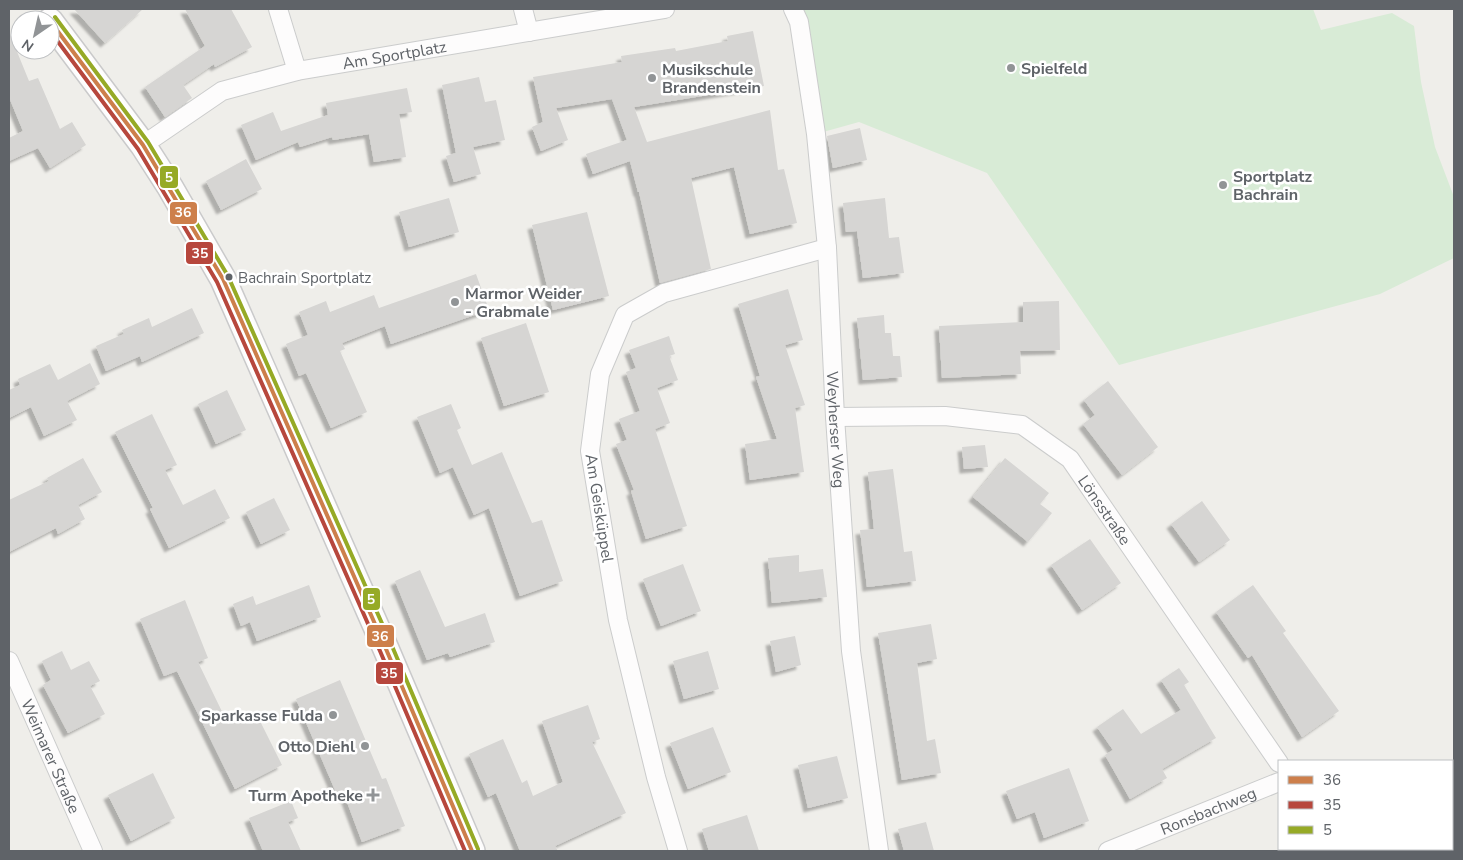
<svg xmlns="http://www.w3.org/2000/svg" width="1463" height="860" viewBox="0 0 1463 860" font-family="'Nunito Sans',sans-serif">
  <defs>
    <filter id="shadow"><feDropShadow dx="-4.5" dy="4.5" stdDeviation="1" flood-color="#0004"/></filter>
  </defs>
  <rect width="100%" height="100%" fill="#efeeea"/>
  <path fill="#d8ebd6" d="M793 9H1313L1321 30 1392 13 1414 26 1421 82 1435 147 1454 197V258L1380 294 1119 365 987 173 859 122 816 134Z"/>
  <path fill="#d6d5d3" filter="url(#shadow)" d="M74 9H143L105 43Z
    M185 9H231L252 47 215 67 214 64 183 85 192 98 165 117 145 87 205 46Z
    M753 31 764 86 634 107 647 142 770 110 778 170 784 169 797 223 750 234 734 167 691 178 711 269 660 283 639 192H638L630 161 593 174 586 154 627 140 612 99 556 108 568 140 541 151 532 127 543 122 533 77 622 62 621 56 675 48 676 51 728 41 727 36Z
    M9 32 29 81 38 78 60 129 72 122 86 145 50 168 38 148 9 161V138L23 131 9 97Z
    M479 77 485 102 496 100 505 140 473 147 481 174 454 182 446 156 456 153 442 85Z
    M407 88 412 112 399 114 406 157 374 162 369 134 333 140 332 137 300 147 298 142 256 160 241 125 273 112 281 131 328 115 326 103Z
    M860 128 867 160 833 168 827 136Z
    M246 159 262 189 221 210 206 181Z
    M449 198 459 232 409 247 399 212Z
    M885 198 889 238 899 237 904 273 863 278 857 231 846 232 843 203Z
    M587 212 609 296 553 310 532 225Z
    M476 274 489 310 391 344 385 326 342 343 345 349 340 351 367 412 331 428 306 373 299 376 286 344 308 335 299 312 326 301 330 312 374 295 379 308Z
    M788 289 803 340 785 345 805 405 795 408 804 472 750 480 745 444 777 439 756 377 760 376 738 304Z
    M1059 301 1060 350 1020 351 1021 374 942 378 939 326 1023 322V302Z
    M192 308 204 333 142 362 140 356 106 371 96 346 124 334 122 330 149 318 152 327Z
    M884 315 885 333H891L893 356H900L902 377 863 380 857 318Z
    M526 323 549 392 504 406 481 338Z
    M669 336 675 354 669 356 678 380 657 388 670 423 655 429 687 526 646 539 631 491 634 490 616 444 627 440 619 419 640 411 626 372 636 368 629 350Z
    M90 363 100 384 67 401 77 420 44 436 31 407 9 418V390L20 385 18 379 50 364 58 380Z
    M1108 381 1158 447 1122 475 1083 424 1095 415 1084 400Z
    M227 390 246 430 216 444 198 404Z
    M451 404 461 428 457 430 472 465 502 452 532 523 542 520 563 581 520 596 489 508 474 515 453 467 440 473 417 417Z
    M152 414 177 465 165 470 183 505 215 489 230 518 169 548 150 509 153 508 115 432Z
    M985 445 988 467 964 469 962 447Z
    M83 458 102 492 78 505 85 519 58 534 56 528 9 552V500L49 481 47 478Z
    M1005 458 1049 493 1040 504 1052 513 1028 542 973 497Z
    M893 469 904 552 912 551 916 581 867 587 860 530 874 529 868 472Z
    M274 498 290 530 261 544 246 512Z
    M1202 501 1230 540 1199 562 1171 524Z
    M1090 539 1121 583 1082 610 1051 565Z
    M799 555V572L823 569 827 597 772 603 768 558Z
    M683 564 701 611 661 626 643 579Z
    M420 570 445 627 485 613 495 642 450 657 448 653 427 660 395 581Z
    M309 585 321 617 257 641 250 622 241 626 233 604 253 596 256 605Z
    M1253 585 1286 631 1283 633 1339 711 1302 737 1252 655 1248 658 1216 612Z
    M185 600 208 658 198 662 228 724 255 711 282 765 235 789 177 671 164 676 140 619Z
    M931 624 937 659 917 663 927 741 935 739 941 773 902 780 878 633Z
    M795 636 801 665 776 672 770 641Z
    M62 651 71 670 89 661 100 681 90 686 105 714 68 733 43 685 51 680 42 661Z
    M708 651 719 689 684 699 673 661Z
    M1179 668 1189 682 1184 685 1216 738 1162 769 1167 778 1130 799 1105 755 1113 750 1097 727 1123 709 1141 734 1181 710 1161 680Z
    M340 680 382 779 386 778 405 826 362 842 344 794 338 797 296 699Z
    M588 705 600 739 592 742 626 813 555 846 558 851H520L496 793 488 797 469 754 503 739 522 783 527 780 533 796 563 782 542 721Z
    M713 727 731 772 688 789 670 743Z
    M837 756 848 798 808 808 798 765Z
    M1069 768 1089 821 1044 838 1035 812 1017 819 1006 791Z
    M153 773 175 818 131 841 108 795Z
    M291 801 298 818 288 822 301 851H263L249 818Z
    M747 815 759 851H709L702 829Z
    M926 822 934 851H904L898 829Z"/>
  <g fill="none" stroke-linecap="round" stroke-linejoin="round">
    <defs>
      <g id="minor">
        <path d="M278 9 297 71"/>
        <path d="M523 9 529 32"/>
        <path id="s1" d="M793 9 799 22 816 134 827 248 835 417 851 651 879 851"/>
        <path id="s2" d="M143 145 222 91 297 71 665 9"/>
        <path id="s3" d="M835 417 945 416 1022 425 1070 459 1279 763"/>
        <path id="s4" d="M9 661 93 851"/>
        <path d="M1338 849 1340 851"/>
        <path d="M678 851 656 777 618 620 590 451 600 374 625 315 664 293 827 248"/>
        <path id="s5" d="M1108 851 1279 782"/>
      </g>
      <path id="secondary" d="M50 21 143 145 170 187 223 279 386 649 472 851"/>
    </defs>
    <use href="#minor" stroke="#cbcccc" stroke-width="20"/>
    <use href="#secondary" stroke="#cacacb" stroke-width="28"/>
    <use href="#minor" stroke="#fdfcfc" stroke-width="18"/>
    <use href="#secondary" stroke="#fdfcfc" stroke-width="25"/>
    <defs>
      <path id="bus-1" d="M50 21 143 145 223 279 386 649 472 851"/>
      <path id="bus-2" d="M50 31 138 149 217 282 380 651 465 851"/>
      <path id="bus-3" d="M55 17 148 142 228 276 392 646 478 849"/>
    </defs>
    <use href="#bus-1" stroke="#fff" stroke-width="8"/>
    <use href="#bus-2" stroke="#fff" stroke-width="8"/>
    <use href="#bus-3" stroke="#fff" stroke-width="8"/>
    <use href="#bus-1" stroke="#cd7f4b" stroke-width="4"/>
    <use href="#bus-2" stroke="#b7473d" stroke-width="4"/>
    <use href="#bus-3" stroke="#96aa26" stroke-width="4"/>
  </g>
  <g fill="#919496" stroke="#fff" stroke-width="2">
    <circle cx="1011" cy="68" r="5"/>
    <circle cx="652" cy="78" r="5"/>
    <circle cx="1223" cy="185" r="5"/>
    <circle cx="455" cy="302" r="5"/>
    <circle cx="333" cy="715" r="5"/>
    <circle cx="365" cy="746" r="5"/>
    <path d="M370.5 787.5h5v5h5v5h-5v5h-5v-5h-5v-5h5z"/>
  </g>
  <circle fill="#5f6368" stroke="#fff" stroke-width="2" cx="229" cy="277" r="4.5"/>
  <g text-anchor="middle" stroke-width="5" stroke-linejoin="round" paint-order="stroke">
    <g font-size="15" fill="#5f6368" stroke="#fff" text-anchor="start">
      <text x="238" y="283">Bachrain Sportplatz</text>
    </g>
    <g font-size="16" fill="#5f6368" stroke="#fff">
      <text dy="6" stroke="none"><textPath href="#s2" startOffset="272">Am Sportplatz</textPath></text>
      <text dy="6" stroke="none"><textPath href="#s1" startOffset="424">Weyherser Weg</textPath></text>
      <text transform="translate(600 508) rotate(81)" y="6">Am Geisküppel</text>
      <text dy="6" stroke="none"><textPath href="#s3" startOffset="308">Lönsstraße</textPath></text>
      <text dy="6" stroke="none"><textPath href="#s4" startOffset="104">Weimarer Straße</textPath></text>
      <text dy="6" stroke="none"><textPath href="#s5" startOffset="108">Ronsbachweg</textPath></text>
    </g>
    <g font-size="16" font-weight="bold" fill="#5f6368" stroke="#fff" text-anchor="start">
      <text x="1021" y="74">Spielfeld</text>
      <text x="662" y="75">Musikschule<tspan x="662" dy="18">Brandenstein</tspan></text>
      <text x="1233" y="182">Sportplatz<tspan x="1233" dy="18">Bachrain</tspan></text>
      <text x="465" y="299">Marmor Weider<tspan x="465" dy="18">- Grabmale</tspan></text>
      <text x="323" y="721" text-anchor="end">Sparkasse Fulda</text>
      <text x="355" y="752" text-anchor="end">Otto Diehl</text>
      <text x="363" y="801" text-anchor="end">Turm Apotheke</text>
    </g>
  </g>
  <g stroke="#fff" stroke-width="2">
    <rect x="159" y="165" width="20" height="24" rx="5" fill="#96aa26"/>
    <rect x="169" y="201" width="29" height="24" rx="5" fill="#cd7f4b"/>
    <rect x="185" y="241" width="29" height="24" rx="5" fill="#b7473d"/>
    <rect x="362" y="587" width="19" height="24" rx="5" fill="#96aa26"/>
    <rect x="366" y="624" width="29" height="24" rx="5" fill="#cd7f4b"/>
    <rect x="375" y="661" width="29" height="24" rx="5" fill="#b7473d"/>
  </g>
  <g font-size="14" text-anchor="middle" font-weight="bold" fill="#fff">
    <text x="169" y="182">5</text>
    <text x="183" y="217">36</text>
    <text x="200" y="258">35</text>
    <text x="371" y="604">5</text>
    <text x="380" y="641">36</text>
    <text x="389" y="678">35</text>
  </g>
  <rect width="1463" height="860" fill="none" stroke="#5f6368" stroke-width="20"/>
  <rect x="1278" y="760" width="175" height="90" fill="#ffffff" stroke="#bfc1c3"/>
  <rect x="1288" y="776" width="25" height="8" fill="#cd7f4b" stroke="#bfc1c3"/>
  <text x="1323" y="785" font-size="15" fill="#5f6368">36</text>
  <rect x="1288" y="801" width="25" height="8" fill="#b7473d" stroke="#bfc1c3"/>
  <text x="1323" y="810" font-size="15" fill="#5f6368">35</text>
  <rect x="1288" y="826" width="25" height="8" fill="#96aa26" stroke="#bfc1c3"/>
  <text x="1323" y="835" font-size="15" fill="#5f6368">5</text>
  <g transform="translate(35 35) rotate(214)"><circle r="24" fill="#ffffff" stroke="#bfc1c3"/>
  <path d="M0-4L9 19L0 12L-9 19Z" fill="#919496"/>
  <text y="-8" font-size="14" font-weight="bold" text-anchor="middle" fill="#5f6368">N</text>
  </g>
</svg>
